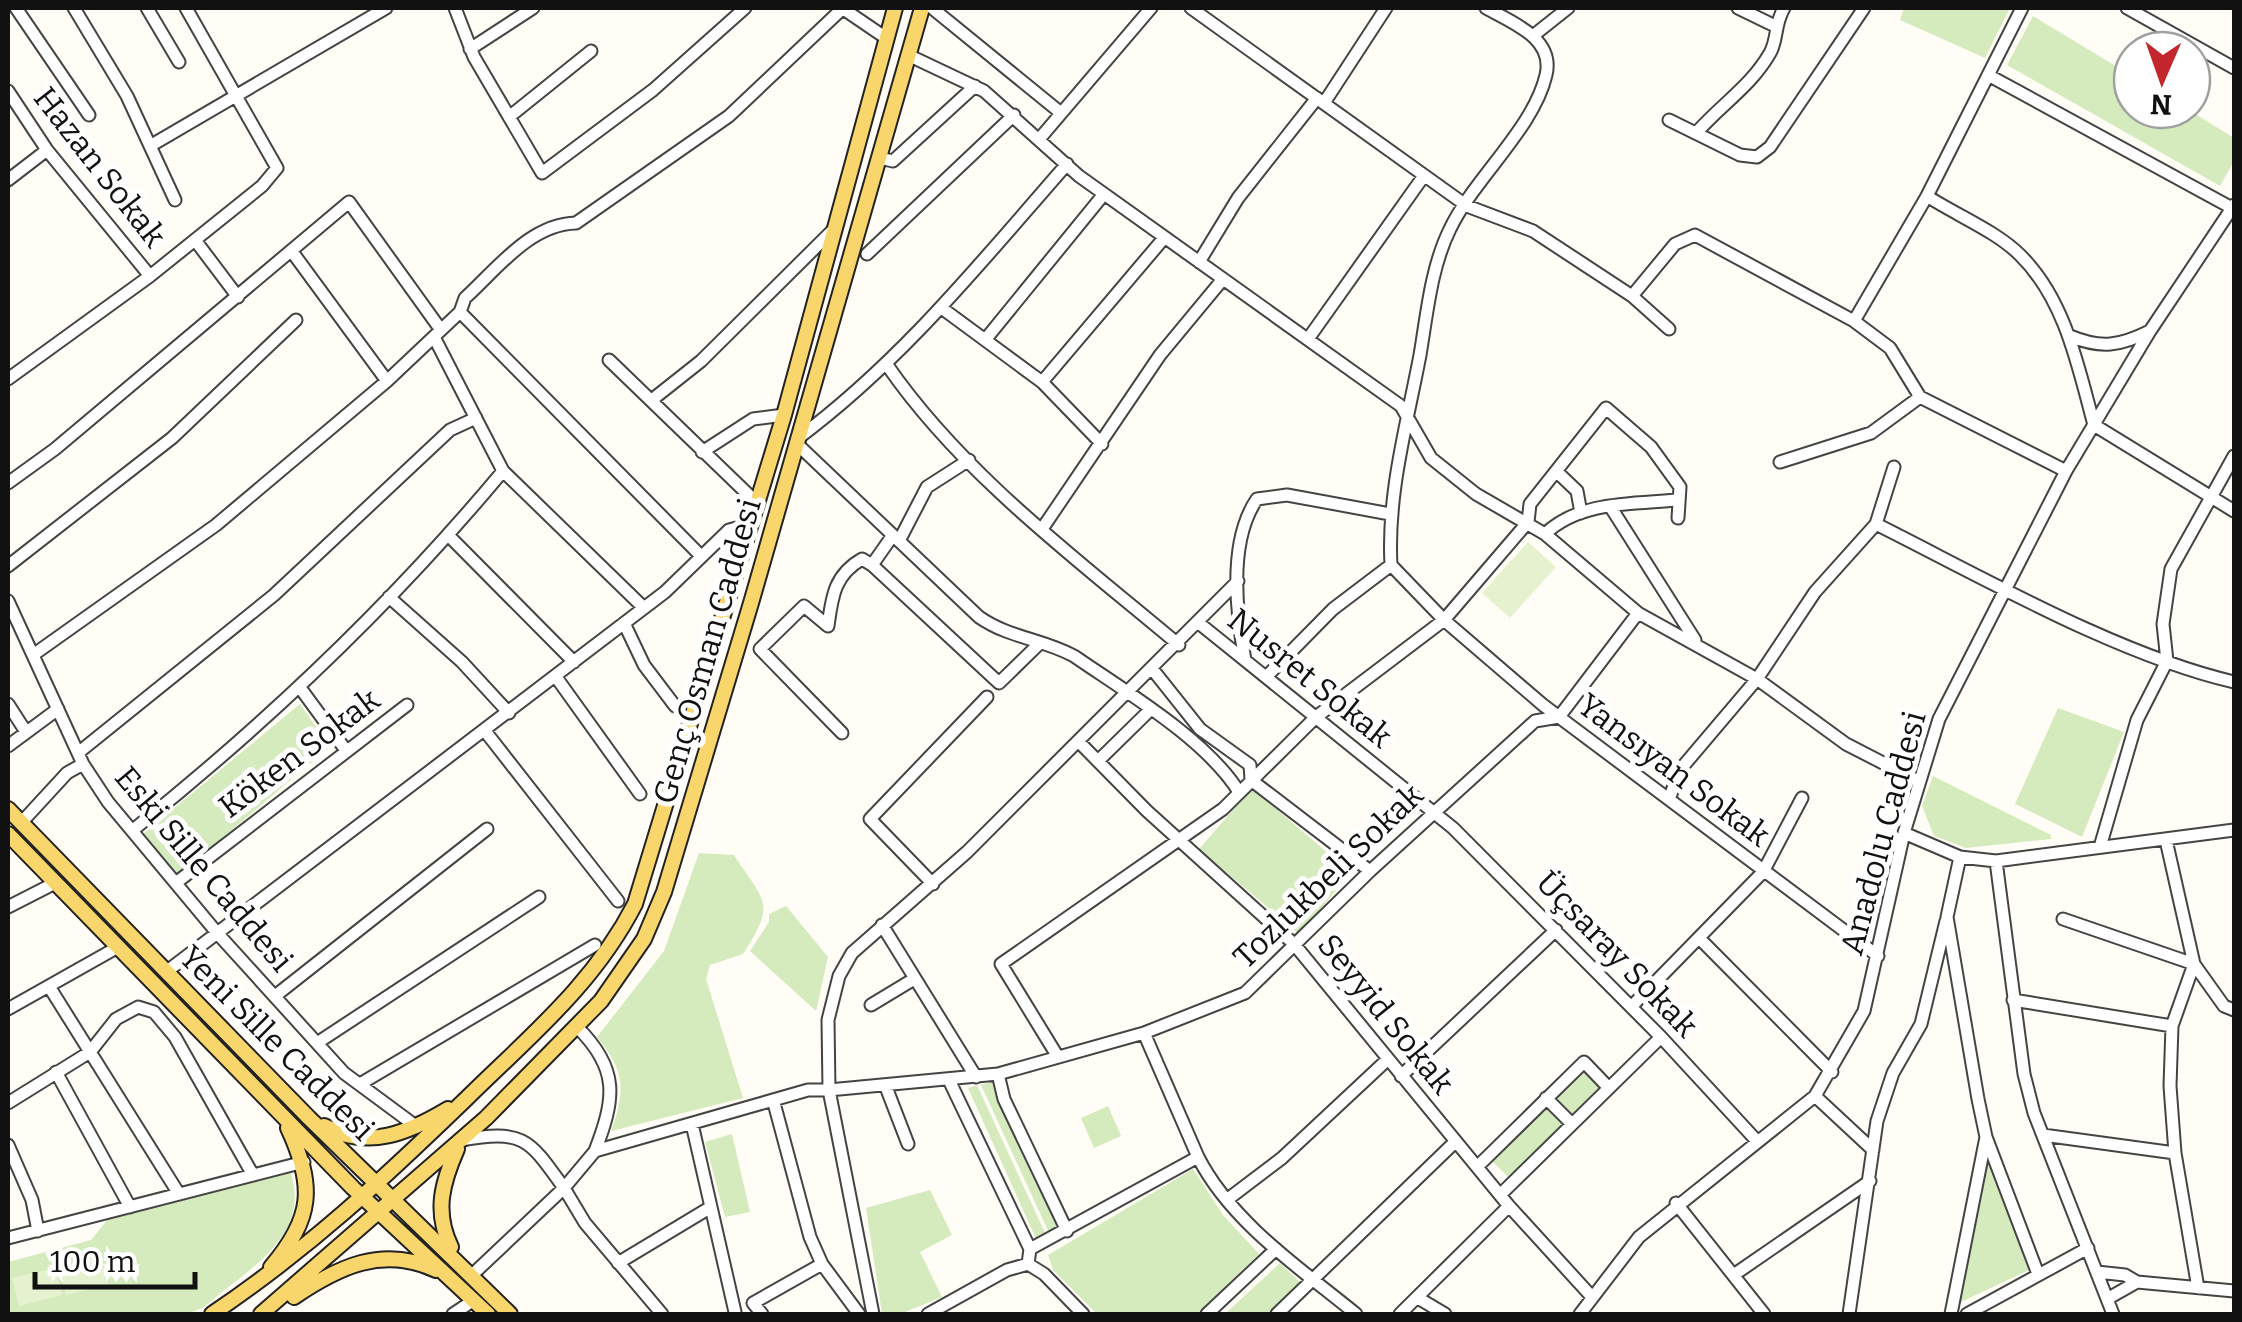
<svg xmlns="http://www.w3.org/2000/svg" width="2242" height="1322" viewBox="0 0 2242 1322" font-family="Bitter,serif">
  <rect width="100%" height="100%" fill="#fffdf5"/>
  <path fill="#d5ebbd" d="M1904 8H2010L1985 58 1900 20Z
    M2033 16 2132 76V110H2189L2234 138V161L2220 186 2007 65Z
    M300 704 330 747 177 876 143 834Z
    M2058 708 2124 732 2082 837 2015 804Z
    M1933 776 2051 835V839L1966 848 1934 836 1922 806Z
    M1252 788 1351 873 1299 934 1199 849Z
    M699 853 734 855C766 904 776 902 743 954L710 965 706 979 743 1098 611 1131C626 1090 625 1071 597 1037L664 951Z
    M786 906 828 957 816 1011 750 951 769 922V914Z
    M1583 1068 1602 1088 1509 1178 1491 1160Z
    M993 1081 1061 1229 1050 1235 981 1085Z
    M977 1085 1046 1235 1037 1241 968 1088Z
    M1108 1106 1121 1136 1094 1148 1081 1118Z
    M732 1134 750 1212 725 1217 705 1142Z
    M1988 1159 2029 1270 1959 1303Z
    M1193 1169 1223 1215 1259 1254 1197 1314H1097L1053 1270 1048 1255Z
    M291 1173C311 1238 246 1270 204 1307L188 1314H8V1262L91 1240 108 1219Z
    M930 1190 952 1235 920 1252 942 1297 900 1314H882L866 1208Z
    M1280 1263 1300 1282 1269 1314H1225Z"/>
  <path fill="#e6f2cf" d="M1528 542 1556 567 1510 618 1482 593Z
    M100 1256 108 1285 66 1295 58 1267Z
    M55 1268 62 1295 19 1306 12 1278Z"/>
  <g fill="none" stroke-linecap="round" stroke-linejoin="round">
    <defs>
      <path id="minor" d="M16 8 89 115
        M74 8 127 96 175 200
        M147 8 179 62
        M455 8 474 57 542 173 653 90 745 8
        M842 8 886 38
        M932 8 1061 113
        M1191 8 1467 206 1533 231 1632 296
        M1486 8C1511 22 1555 38 1546 75 1534 128 1473 180 1450 229 1431 267 1427 314 1420 355 1407 424 1387 494 1391 565L1444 620 1543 705 1878 956
        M1738 8 1773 25
        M2022 8 1927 196C1956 215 1996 231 2020 255 2065 299 2078 366 2094 425L2234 511
        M2127 8 2234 68
        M1534 35 1568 8
        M470 49 533 8
        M908 55 984 91 1079 176 1401 406 1431 458 1476 494 1545 534 1638 613 1757 679 1846 744 1918 781
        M1988 75 2232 208
        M8 91 47 150 150 276
        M1324 103 1386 8
        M509 117 591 51
        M1669 120 1740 155 1757 157 1770 147 1864 8
        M1698 131C1723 103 1751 86 1770 53 1778 39 1774 25 1784 8
        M1041 137 1151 8
        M150 146 386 8
        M879 158 893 161 975 86
        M8 180 47 150
        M195 240 238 297
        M293 253 387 381
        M867 254 1014 115
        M1199 262 1238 198 1317 98
        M943 309 1042 382 1102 444
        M460 312 465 298C497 269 530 224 576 223L729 116 843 8
        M1854 321 1927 196
        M1669 329 1632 296 1675 244 1695 235 1854 321 1890 348 1920 397 2066 471
        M2070 336C2101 349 2120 346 2150 331
        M434 337 503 471
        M1308 339 1423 177
        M985 340 1104 194
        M609 360 757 503
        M887 365C963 475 1078 560 1179 645
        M8 379 150 276 262 186 277 168 186 8
        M1042 382 1164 238
        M653 399 701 361 832 231
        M797 439C902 361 981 262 1067 164
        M796 443 979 617C1009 638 1043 639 1074 656 1126 692 1206 739 1239 792
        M702 452 753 419 784 415
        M1780 462 1871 433 1920 397
        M1556 471 1577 491 1581 513
        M8 483 55 449 349 202 441 330
        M1610 506 1695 640
        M1876 524C1984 578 2118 655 2234 682
        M1042 529 1160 355 1223 279
        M1545 534C1579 501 1633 504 1677 500
        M893 535 872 565 999 683 1040 643
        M449 536 574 662
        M899 541 927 487 969 460
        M8 566 172 438 296 320
        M1238 581 967 852 852 953 839 976 828 1020 829 1090 998 1074 1144 1033 1245 993 1370 871 1535 721 1559 717 1638 613
        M389 597 462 662 509 713
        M8 601 83 764 108 802 218 934 344 1073 417 1127
        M624 623 644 665 675 706
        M1200 624 1453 828 1661 1037 1756 1140
        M828 626 804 606 760 649 842 733
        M828 626C832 597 834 575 862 559L872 565
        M33 655 216 525 387 381 460 312 701 556
        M1245 660C1236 612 1228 541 1257 499L1287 495 1390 514
        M1153 670 1200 729 1250 765 1251 780 1370 871
        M556 677 640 794
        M1266 677 1333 609 1391 565
        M301 689 345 749
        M8 704 26 732
        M485 731 618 901
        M1078 741 1147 811 1294 944 1509 1206 1592 1297
        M8 746 58 709
        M78 753 274 595 450 430 476 418
        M1098 761 1150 710
        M1670 797 1679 771 1757 679 1815 592 1876 524 1894 467
        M21 823 67 773 83 764
        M133 830C268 722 392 604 503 471L644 608
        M1904 833 1960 857 1996 861 2024 1074 2034 1113 2113 1314
        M2166 840 2194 964 2172 1026 2170 1086 2175 1153 2198 1288
        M2100 847 2137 720 2167 661 2163 624 2171 569 2234 456
        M1960 857 1947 917 1978 1099 1986 1137 2038 1274
        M1996 861 2234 830
        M177 882 407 705
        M933 884 870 819 987 697
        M8 907 55 883
        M2063 919 2194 964 2224 1006 2234 1010
        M882 925 976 1077
        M1700 939 1832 1072
        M166 972 665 592 729 530 751 524
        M50 988 179 1194
        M275 996 487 829
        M2013 1000 2172 1026
        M871 1005 914 979
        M1631 1007 1763 872 1802 798
        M8 1009 118 947
        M577 1027C620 1069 615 1099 595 1151
        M317 1043 539 897
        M1058 1057 1001 964 1223 809 1316 717 1444 620 1528 522 1530 504 1606 408 1651 447 1680 487 1678 518
        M56 1072 130 1207
        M998 1074 1004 1099 1067 1231
        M1401 1076 1556 930
        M949 1080 1030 1249
        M360 1084 595 945
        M886 1087 908 1144
        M1815 1096 1873 1150
        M1546 1098 1572 1124
        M8 1103 90 1052 116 1019 138 1007 154 1012 175 1037 253 1175
        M774 1103 810 1237 822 1264
        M692 1124 735 1312
        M2043 1135 2175 1153
        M461 1140C524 1129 529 1139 564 1188L472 1275
        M8 1145 32 1200 38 1231
        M1198 1157C1231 1222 1301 1269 1356 1314
        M1477 1167 1584 1062 1609 1088
        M1501 1194 1661 1037
        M1228 1199 1282 1158 1387 1060
        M1676 1203 1764 1314
        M8 1238 304 1162
        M618 1263 711 1207
        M1028 1264 1030 1249 1198 1157 1144 1033
        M2097 1272 2125 1275 2137 1282
        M1735 1274 1870 1181
        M1418 1298 1445 1314
        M2107 1299 2137 1282 2234 1291
        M453 1314 474 1300
        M662 1314 585 1223 564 1188 595 1151 808 1090H829L873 1314
        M762 1314 753 1303 822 1264 859 1314
        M928 1314 1007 1270 1028 1264 1044 1274 1083 1314
        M1207 1314 1276 1249
        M1277 1314 1455 1142
        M1400 1314 1509 1206
        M1580 1314 1639 1237 1815 1096 1864 1011 1904 833 1939 719 2066 471 2150 331 2234 205
        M1849 1314 1877 1121 1893 1073 1921 1024 1946 921
        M1951 1314 1986 1137
        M1967 1314 2088 1248"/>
      <path id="major" d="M8 809 309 1118 510 1314
        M8 834 353 1188 488 1314
        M324 1126C369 1150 408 1133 448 1109
        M451 1247C434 1212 442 1183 457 1149
        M271 1267C313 1218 315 1186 288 1128
        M294 1297C338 1267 383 1245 436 1270
        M212 1314C311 1247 381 1181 467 1098 530 1036 594 984 635 904L784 415 895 8
        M261 1314 486 1118 601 1001 644 939 664 892 751 603 922 8"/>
    </defs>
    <use href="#minor" stroke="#444" stroke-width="15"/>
    <use href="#major" stroke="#222" stroke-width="18"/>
    <use href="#minor" stroke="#fff" stroke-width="11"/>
    <use href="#major" stroke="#f9d66b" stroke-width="14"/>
  </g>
  <g text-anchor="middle" stroke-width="10" stroke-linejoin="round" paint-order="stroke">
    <g font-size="32" fill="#111" stroke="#fff">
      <text transform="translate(100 167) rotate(52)" y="11">Hazan Sokak</text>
      <text transform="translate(707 651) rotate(-74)" y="11">Genç Osman Caddesi</text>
      <text transform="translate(1310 678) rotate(39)" y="11">Nusret Sokak</text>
      <text transform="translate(299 753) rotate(-37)" y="11">Köken Sokak</text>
      <text transform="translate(1674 770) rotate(37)" y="11">Yansıyan Sokak</text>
      <text transform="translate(1883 833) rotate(-75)" y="11">Anadolu Caddesi</text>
      <text transform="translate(204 869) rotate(50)" y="11">Eski Sille Caddesi</text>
      <text transform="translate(1328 876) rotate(-44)" y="11">Tozlukbeli Sokak</text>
      <text transform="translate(1617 954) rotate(46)" y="11">Üçsaray Sokak</text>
      <text transform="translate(1386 1014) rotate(51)" y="11">Seyyid Sokak</text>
      <text transform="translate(277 1043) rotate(45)" y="11">Yeni Sille Caddesi</text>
    </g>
  </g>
  <rect width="2242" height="1322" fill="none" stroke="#111111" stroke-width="20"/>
  <g transform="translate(2162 80) rotate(182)"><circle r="48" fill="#ffffff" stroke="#a0a0a0" stroke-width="2.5"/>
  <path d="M0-8L18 38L0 25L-18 38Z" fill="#c4262e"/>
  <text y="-15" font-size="28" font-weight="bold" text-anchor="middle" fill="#111111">N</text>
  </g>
  <path d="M35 1272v15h160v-15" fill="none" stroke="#111111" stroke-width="5"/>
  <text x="50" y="1272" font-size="30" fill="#111111" stroke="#ffffff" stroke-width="8" paint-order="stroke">100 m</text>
</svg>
